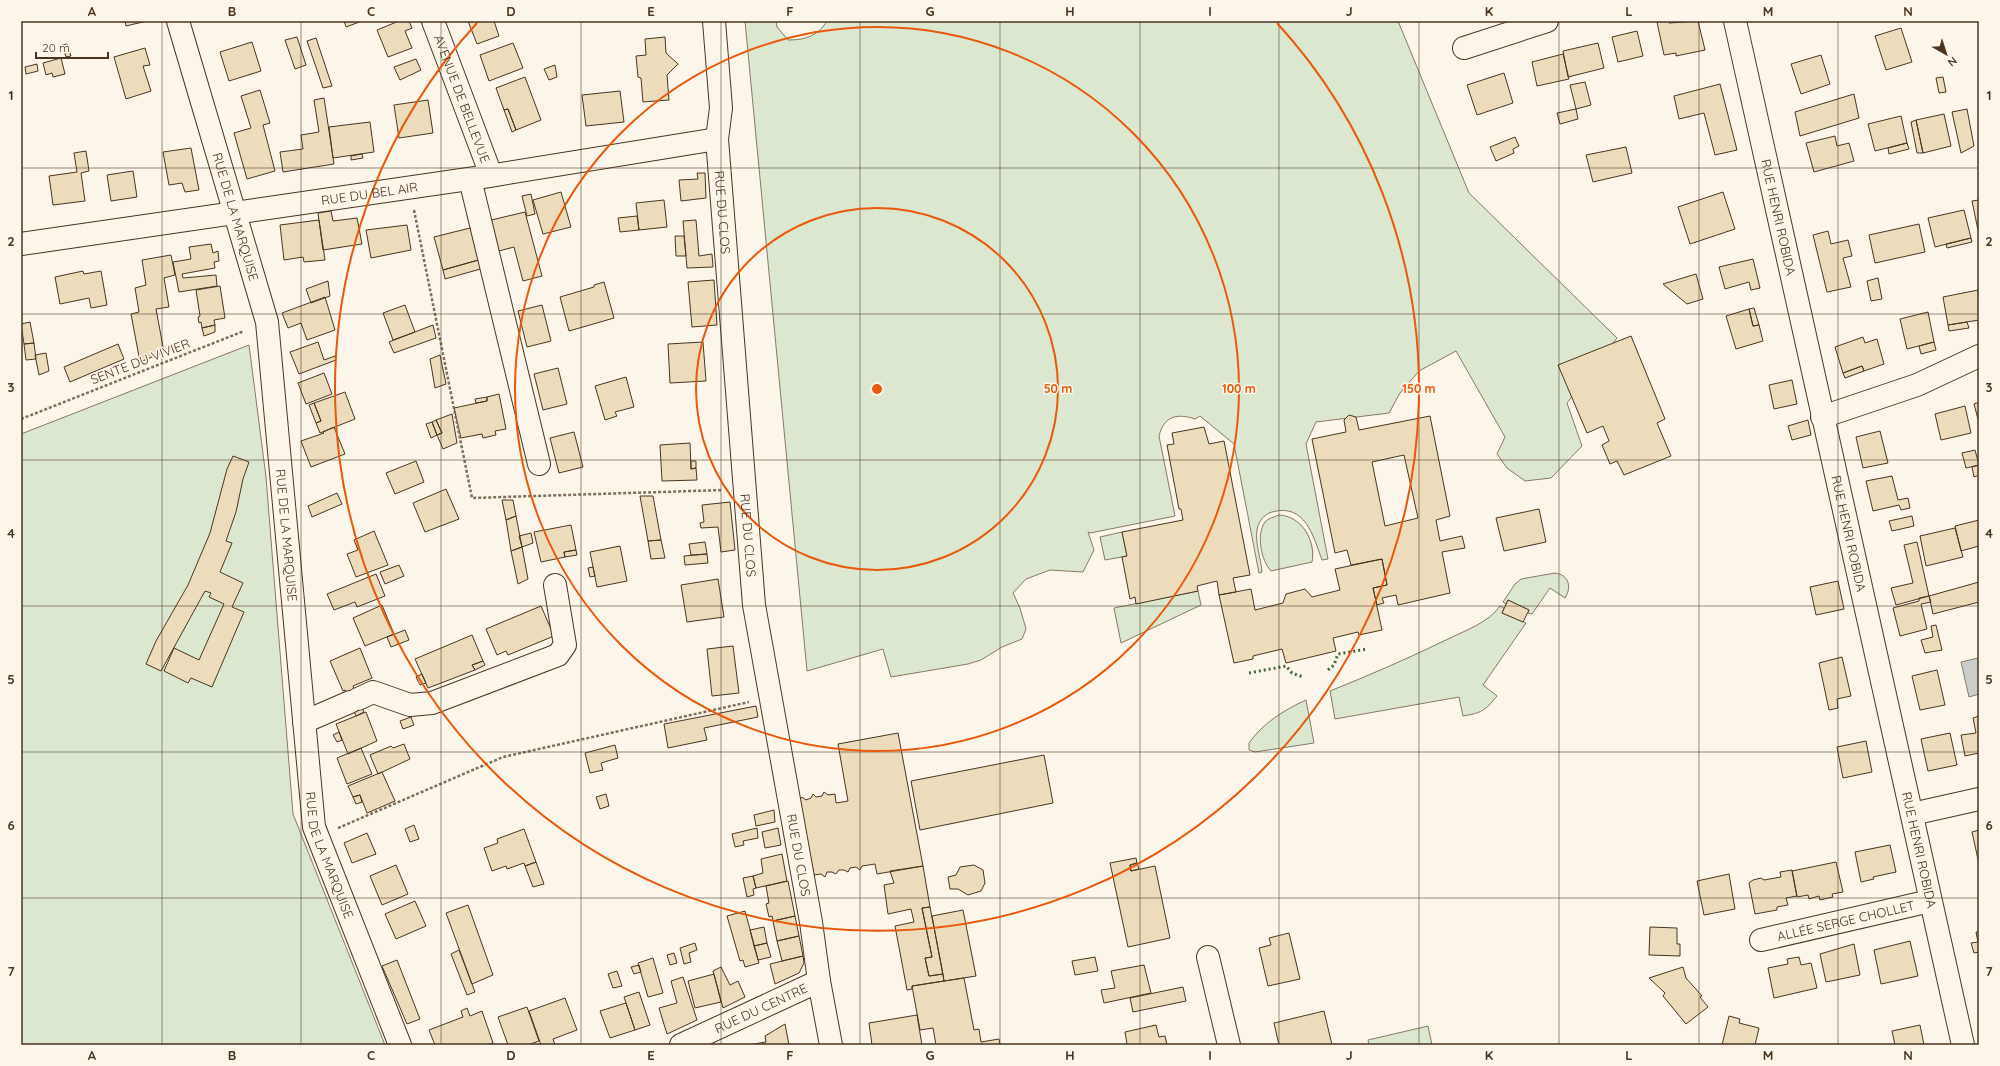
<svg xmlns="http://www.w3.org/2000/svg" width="2000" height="1066" viewBox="0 0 2000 1066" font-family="Quicksand,sans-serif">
  <rect width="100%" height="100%" fill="#fbf6e9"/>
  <path fill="#dce7d0" stroke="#887966" d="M745 21H776L777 27 788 40C805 40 818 36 827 21H1398L1469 193 1617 338 1567 403 1582 446 1551 478 1525 481 1507 468 1497 454 1505 437 1456 351 1419 371 1400 393 1389 413 1316 422 1306 444 1328 559 1322 560C1313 535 1305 503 1272 512 1264 514 1258 522 1257 530 1255 544 1261 558 1262 572L1259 573 1234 444 1200 416 1195 419C1177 413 1164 416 1159 436L1175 516 1090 533 1088 532 1094 550 1083 572 1050 570 1026 579 1013 593 1020 608 1026 629 1022 639 1002 647 981 660 968 664 891 677 883 649 807 671Z
    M249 345 266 477 293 814 385 1045H21V434Z
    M1279 515C1302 516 1316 541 1312 562L1271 571C1261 560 1256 535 1265 522 1268 518 1275 517 1279 515Z
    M1122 532 1127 556 1105 560 1100 537Z
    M1555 573C1569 575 1572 587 1565 598L1550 588 1532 614 1528 613 1529 610 1508 600 1506 604 1503 602 1515 584 1521 579Z
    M1198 591 1201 605 1121 643 1114 608Z
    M1500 606 1504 608 1502 613 1526 623 1483 685 1497 696C1485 711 1481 713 1463 716L1459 697 1335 719 1330 691C1370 675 1409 658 1448 639 1466 630 1488 623 1500 606Z
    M1306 700 1314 743 1255 752 1249 750V743C1263 723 1284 710 1306 700Z
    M1428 1026 1432 1045H1369L1368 1040Z"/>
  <path fill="#c9cecd" stroke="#887966" d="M1978 658 1979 694 1969 697 1961 662Z"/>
  <path fill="#ecdcbc" stroke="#4a3520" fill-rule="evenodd" d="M125 21H147L126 26Z
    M344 21H362L346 27Z
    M399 21H409L412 28 405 31 412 48 388 57 377 30Z
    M468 21H494L499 36 477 44Z
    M1669 21V23L1698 21 1705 50 1676 56V53L1664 55 1657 22Z
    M1901 28 1912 62 1886 70 1875 36Z
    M1637 31 1643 56 1618 62 1612 37Z
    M297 37 306 65 295 69 285 40Z
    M665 37 666 53 678 64 667 75 669 100 643 102 641 78 638 77 636 56 646 55 645 39Z
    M316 38 332 86 323 88 318 73 307 41Z
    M252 42 261 71 229 81 220 52Z
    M513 43 523 68 489 81 480 55Z
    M1598 43 1604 68 1568 77 1563 51Z
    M67 44 71 56 66 57 62 45Z
    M145 48 150 65 143 66 151 91 126 99 114 57Z
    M1563 54 1569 79 1537 86 1532 62Z
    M1821 55 1830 84 1801 94 1791 64Z
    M61 58 65 74 53 77 52 73 46 75 43 63Z
    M416 59 421 70 400 80 394 67Z
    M37 64 38 71 26 74 25 67Z
    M555 65 557 77 549 80 544 69Z
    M1504 73 1513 103 1477 115 1467 85Z
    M525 77 541 120 516 130 508 109 504 110 496 88Z
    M1943 77 1946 92 1939 93 1936 78Z
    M1585 82 1591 105 1576 109 1570 85Z
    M1720 84 1737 150 1715 155 1704 113 1679 119 1674 96Z
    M260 90 270 123 263 125 275 171 247 179 234 133 251 128 241 96Z
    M620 91 624 122 586 126 582 95Z
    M1854 94 1859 118 1800 136 1795 112Z
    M324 98 334 164 283 172 280 152 303 149 301 135 319 132 314 100Z
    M428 100 433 133 399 138 394 105Z
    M508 109 516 130 512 132 504 110Z
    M1576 109 1578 119 1560 124 1557 113Z
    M1967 109 1974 146 1961 153 1952 112Z
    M1944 114 1951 146 1923 153 1916 120Z
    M1901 116 1907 143 1875 151 1868 124Z
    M1916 120 1923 153H1917L1911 122Z
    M370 122 374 152 333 158 329 127Z
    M1835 136 1837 146 1849 143 1854 161 1814 172 1806 143Z
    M1515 137 1519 146 1513 149 1514 153 1496 161 1490 147Z
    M1907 143 1909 149 1889 154 1888 148Z
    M1626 147 1632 173 1593 182 1586 155Z
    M191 148 199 190 185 192 182 183 169 185 163 152Z
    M86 151 89 171 81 173 85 201 53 205 49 176 77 172 74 153Z
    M362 154 363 158 351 160V156Z
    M133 171 137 197 111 201 107 175Z
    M697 173H705L706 198 681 201 679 180 698 179Z
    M561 192 571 227 543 234 533 200Z
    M1723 192 1735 229 1690 244 1678 207Z
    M531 194 535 214 527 216 522 196Z
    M664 200 667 227 639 230 636 203Z
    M1979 200V235L1972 201Z
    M1964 210 1971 238 1935 247 1928 218Z
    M331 211 333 221 357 218 362 244 323 250 318 213Z
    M525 212 542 276 523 281 514 247 495 252 487 221Z
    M637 216 639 230 620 232 618 218Z
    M319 220 325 260 304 262 303 257 284 260 280 225Z
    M696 220 699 256 712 254 713 267 687 268 683 221Z
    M1919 224 1925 252 1875 263 1869 235Z
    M407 225 411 250 371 258 366 230Z
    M474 227 482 259 443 270 434 237Z
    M1828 231 1831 244 1848 240 1852 256 1843 258 1851 287 1827 292 1813 235Z
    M675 236H684L686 256H676Z
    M1971 238 1972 242 1947 248 1946 244Z
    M211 244 213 253 218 251 219 261 214 262 215 268 182 274 183 278 216 275 217 286 179 292 173 262 191 259 189 247Z
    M171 255 175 275 164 278 169 307 156 309 164 352 140 362 131 314 139 312 135 288 146 285 142 260Z
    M482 259 484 268 445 279 443 270Z
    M1753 259 1760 288 1751 290 1749 282 1725 289 1719 267Z
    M83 271 84 274 101 271 107 305 91 308 89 298 60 304 55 277Z
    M1696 274 1703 299 1687 304 1663 284Z
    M1878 278 1882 299 1871 301 1867 281Z
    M714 280 717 325 692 327 688 282Z
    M328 281 330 296 311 303 306 289Z
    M604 282 614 318 569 331 560 297 594 287V285Z
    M220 286 225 318 214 320 215 325 202 328 201 322 199 323 198 317 200 316 196 290Z
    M1978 290 1979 320 1948 325 1943 297Z
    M325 297 335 330 307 340 301 323 288 328 282 313Z
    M405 305 415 332 393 340 383 313Z
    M542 305 551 341 527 347 518 311Z
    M1754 308 1759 325 1753 326 1749 309Z
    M1749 309 1753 326 1759 325 1763 341 1736 349 1726 316Z
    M1928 312 1934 342 1907 349 1900 319Z
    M30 322 34 343 24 344 21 324Z
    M1967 322 1969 328 1949 331 1948 325Z
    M215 325V332L204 336 202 328Z
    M433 325 436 338 394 353 389 342Z
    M1631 336 1665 419 1657 423 1671 456 1624 475 1617 461 1610 464 1602 445 1609 441 1603 426 1587 433 1558 365Z
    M1863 337 1865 343 1877 339 1884 364 1864 371 1862 366 1843 373 1835 347Z
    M318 342 324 360 335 356 336 360 299 374 290 352Z
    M703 342 706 381 670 383 668 344Z
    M1934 342 1936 350 1921 354 1919 346Z
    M34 343 36 359 26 360 24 344Z
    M118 344 124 359 70 382 64 367Z
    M46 353 49 371 39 375 35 355Z
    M440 355 446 384 435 388 430 359Z
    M1862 366 1864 371 1845 378 1843 373Z
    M558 368 567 404 543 410 534 374Z
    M324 373 332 394 306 404 298 383Z
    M626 377 634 407 615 412 617 416 605 420 595 386Z
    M1792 380 1797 404 1774 409 1769 385Z
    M345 392 355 419 320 433 316 423 321 421 314 403Z
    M499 394 506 429 495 431 496 435 483 438 482 434 461 438 454 408 487 401V397Z
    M487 397V401L476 403 475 399Z
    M1979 402V423L1974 404Z
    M314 403 321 421 316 423 309 405Z
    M1965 406 1971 433 1941 440 1935 414Z
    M452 414 457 443 443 449 437 435 442 433 436 420Z
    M1349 415 1356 417 1359 430 1430 416 1450 516 1436 520 1440 541 1462 536 1465 548 1442 552 1450 593 1398 605 1396 595 1382 598 1384 603 1377 605 1373 588 1387 585 1382 559 1351 565 1347 550 1335 553 1312 439 1346 432 1344 420ZM1404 455 1418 518 1385 526 1372 462Z
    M436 420 442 433 437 435 432 422Z
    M1808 420 1811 435 1792 440 1788 426Z
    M432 422 437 435 431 438 426 424Z
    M334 427 345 454 311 467 301 441 324 433 323 432Z
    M1204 427 1209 444 1224 441 1250 575 1233 578 1236 592 1219 595 1217 581 1197 586 1198 591 1136 604 1135 597 1130 599 1122 557 1127 556 1122 532 1183 520 1181 509H1179L1167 445 1174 444 1172 433Z
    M1880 431 1888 463 1863 468 1856 437Z
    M574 432 583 467 559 473 550 438Z
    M690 443 691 469 696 468 697 480 662 481 660 445Z
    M1975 450 1979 465 1966 468 1962 453Z
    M233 456 249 462 243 479 236 512 226 541 232 543 220 572 243 583 232 607 244 612 212 687 191 678 188 683 164 671 174 648 199 660 224 604 209 597 211 593 205 591 161 671 146 664 156 641 188 585 210 533 227 469Z
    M416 461 424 482 395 494 386 473Z
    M691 461H696V468L691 469Z
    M1979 465V475L1974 477 1972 467Z
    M1892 476 1898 500 1908 498 1910 508 1901 510 1899 505 1873 511 1866 481Z
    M446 489 459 519 425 532 413 503Z
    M337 493 342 504 312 517 308 506Z
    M640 496H653L661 540 648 541Z
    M502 500H513L516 516 506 520Z
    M730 502 735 550 721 552 718 527 701 528 700 523 704 522 702 505Z
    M1539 509 1546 542 1504 551 1496 518Z
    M516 516 522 547 511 551 506 520Z
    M1912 516 1914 526 1892 531 1889 521Z
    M1979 520V546L1961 551 1955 526Z
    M571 525 576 550 564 552 565 557 541 562 534 532Z
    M1955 528 1963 557 1926 566 1920 536Z
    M374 531 388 565 356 577 347 554 358 550 354 540Z
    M531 533 533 543 522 547 519 536Z
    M661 540 665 558 651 559 648 541Z
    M705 542 707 554 691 555 689 544Z
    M1917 542 1929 596 1896 605 1891 588 1913 583 1904 545Z
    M620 546 627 581 597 587 590 552Z
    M522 547 528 579 518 584 511 551Z
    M576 550 577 555 565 557 564 552Z
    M707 554 708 563 685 565 684 556Z
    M1382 559 1387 585 1373 588 1382 630 1359 635 1358 632 1333 638 1336 651 1286 663 1282 649 1253 656V659L1234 663 1219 595 1251 589 1255 610 1283 603 1286 594 1305 589 1312 597 1340 590 1335 569Z
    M399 565 404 576 385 584 380 572Z
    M593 567 595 576 590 577 588 568Z
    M376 574 385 596 357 607 355 602 334 610 327 594Z
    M718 579 724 617 687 622 681 585Z
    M1838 581 1844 609 1816 615 1810 587Z
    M1979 582V602L1933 614 1929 596Z
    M1929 596 1931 602 1921 604 1927 629 1900 636 1893 608 1919 601V598Z
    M1508 600 1529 610 1523 622 1502 613Z
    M382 605 394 634 365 646 353 618Z
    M541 606 554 636 508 655 506 651 497 655 486 629Z
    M1936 625 1942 650 1925 653 1921 640 1933 637 1931 626Z
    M405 630 409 640 391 647 387 637Z
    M472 635 483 661 472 665 475 670 428 688 415 659Z
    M733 646 739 693 712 696 707 649Z
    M360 648 372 678 353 686 356 694 348 697 345 690 343 691 330 661Z
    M1842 657 1851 696 1837 699 1838 708 1829 710 1819 663Z
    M483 661 485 665 475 670 472 665Z
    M1937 670 1945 705 1920 710 1912 676Z
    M422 674 426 683 420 685 416 677Z
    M348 697 358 699 364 712 356 716Z
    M756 706 758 717 704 728 707 740 668 748 664 724Z
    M366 712 377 741 348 754 336 724Z
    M1979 716V753L1965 756 1961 735 1976 733 1973 718Z
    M411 717 414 725 403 729 400 721Z
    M339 732 342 740 337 742 333 735Z
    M898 733 923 866 877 874 875 864 862 866 860 870 856 867 850 868 848 872 844 870H839L836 874 832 872H827L825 877 821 874 814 875 799 801 802 797 806 800 811 798 813 794 816 797 822 796 824 792 828 795 835 794 836 803 848 801 838 744Z
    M1950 733 1957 765 1928 771 1921 739Z
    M1866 741 1872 772 1843 778 1837 747Z
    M404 744 410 759 378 774 370 755 391 746 393 748Z
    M615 745 618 758 601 763 603 770 590 773 585 753Z
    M361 748 372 774 347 784 337 758Z
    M1044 755 1053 803 920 830 911 781Z
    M382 772 395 801 367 813 360 795 353 797 348 786Z
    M606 794 609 806 600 809 596 797Z
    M360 795 362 802 356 804 353 797Z
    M774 810 775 822 756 826 754 815Z
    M414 825 419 839 410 842 405 829Z
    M757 828 758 838 743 841 744 845 735 847 732 834Z
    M778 828 781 845 765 848 762 832Z
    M524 829 536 862 525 866 524 863 507 869 506 866 492 871 484 848 498 843 497 839Z
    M1979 830V864L1972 832Z
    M367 833 376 854 352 863 344 843Z
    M1890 845 1896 872 1873 877 1874 879 1861 882 1855 852Z
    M782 854 787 881 756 888 753 876 763 873 761 859Z
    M1136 858 1137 863 1130 865 1131 871 1155 866 1170 938 1128 947 1110 863Z
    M536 862 544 884 533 887 525 866Z
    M1836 862 1843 892 1832 894 1833 897 1820 900 1819 896 1809 899 1808 895 1797 897 1792 871Z
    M1137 863 1139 869 1131 871 1130 865Z
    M396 865 408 894 382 905 370 876Z
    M974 865 983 870 985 883 981 891 968 895 958 889H950L948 877 956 875 960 867Z
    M923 866 930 907 922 908 932 957 925 958 929 976 943 974 944 981 912 986V989L907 990 895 926 914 922 911 909 888 914 884 885 894 883 890 871Z
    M1792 870 1797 896 1786 898 1788 905 1777 907V910L1755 914 1749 883 1753 880 1761 878 1764 880 1781 877 1780 872Z
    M1729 874 1735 909 1704 915 1697 881Z
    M753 876 756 888 753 889 754 895 747 897 743 878Z
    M788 881 795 916 773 921 772 916 769 917 766 904 769 903 766 886Z
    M415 901 426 926 396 939 385 914Z
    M468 905 493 975 472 984 446 913Z
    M930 907 943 974 929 976 925 958 932 957 922 908Z
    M963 910 976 976 944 981 932 916Z
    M745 911 759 963 745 967 743 960 740 961 727 916Z
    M795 916 799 936 777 941 773 921Z
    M764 927 767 943 754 946 750 930Z
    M1650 927 1677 928V944H1680V956L1649 955Z
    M1976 932H1979V952L1974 953 1971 943 1978 942Z
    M1289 933 1300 979 1268 986 1259 948 1271 945 1269 938Z
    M799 936 803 956 782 961 777 941Z
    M1910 941 1918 976 1881 984 1874 950Z
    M695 943 697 950 689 953 691 962 684 964 680 948Z
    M767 943 771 957 758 960 754 946Z
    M1854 944 1860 975 1826 982 1820 954Z
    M459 950 475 992 467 995 451 954Z
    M674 953 677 963 670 965 667 955Z
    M803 956 804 963 799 973 775 984 770 964Z
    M1095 957 1098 971 1075 975 1072 961Z
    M1799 957 1801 965 1811 963 1817 988 1774 998 1768 968 1788 964 1787 959Z
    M653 958 663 993 648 997 638 963Z
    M397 960 420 1019 407 1024 382 966Z
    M639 965 641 972 634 974 631 967Z
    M1144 965 1151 993 1104 1003 1101 990 1115 988 1111 971Z
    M721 967 730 985 738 981 745 997 723 1008 713 971Z
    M1683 967 1686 978 1702 996 1700 997 1708 1007 1686 1024 1663 996 1665 993 1649 978Z
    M617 971 622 986 613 988 608 974Z
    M714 974 721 1002 695 1008 688 981Z
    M683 977 697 1020 667 1034 659 1008 677 1003 671 981Z
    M964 978 974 1030 979 1029 981 1042 999 1039 1000 1045H936L933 1028 920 1030 912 986Z
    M1183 987 1186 1001 1133 1012 1130 998Z
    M639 992 650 1025 635 1030 624 997Z
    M565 998 577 1030 553 1039 555 1045H541L529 1011Z
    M626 1003 635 1030 610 1038 600 1011Z
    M527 1007 539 1041 528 1045H508L498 1017Z
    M467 1008 470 1016 482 1011 493 1043 486 1045H435L429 1030 463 1017 461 1011Z
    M1324 1011 1332 1045H1279L1274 1023Z
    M917 1015 922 1045H872L869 1023Z
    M1729 1016 1740 1019 1739 1023 1759 1028 1755 1045H1722Z
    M785 1024 789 1045H748L766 1042 765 1036Z
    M1156 1025 1159 1037 1165 1036 1167 1045H1124L1127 1044 1125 1032Z
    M1920 1025 1924 1045H1895L1892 1031Z"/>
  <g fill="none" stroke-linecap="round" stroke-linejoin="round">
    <defs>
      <g id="minor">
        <path id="s1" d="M178 21 267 322 314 827 400 1045"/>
        <path id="s2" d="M433 21 488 167 489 176"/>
        <path id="s3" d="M714 21 721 108 717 139 754 605 811 922 819 981 831 1045"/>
        <path id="s4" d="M1735 21 1963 1045"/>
        <path d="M1464 48 1547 21"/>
        <path d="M470 179 539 464"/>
        <path id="s5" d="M21 244 489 176 717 139"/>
        <path d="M1822 417 1917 385 1979 356"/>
        <path d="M358 699 373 692 410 705 432 703 558 655 565 645 555 585"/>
        <path d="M304 722 350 702"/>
        <path d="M1912 814 1979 799"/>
        <path id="s6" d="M1761 940 1930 901"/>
        <path d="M1208 957 1229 1045"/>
        <path id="s7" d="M681 1045 819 981"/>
      </g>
    </defs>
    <use href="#minor" stroke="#4a3520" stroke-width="24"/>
    <path stroke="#7f6f5c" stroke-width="2.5" stroke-dasharray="3 2" stroke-linecap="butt" d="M414 210 472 498 723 490
      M21 419 244 331
      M338 828 503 757 749 702"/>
    <use href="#minor" stroke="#fbf6e9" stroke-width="22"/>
    <path stroke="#436837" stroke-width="3" stroke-dasharray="2 3" stroke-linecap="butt" d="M1328 670 1334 665 1338 654 1367 649
      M1249 673 1286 666 1292 673 1303 677"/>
  </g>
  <path fill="none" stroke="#4a3520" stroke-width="1" stroke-opacity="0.55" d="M162 21V1045M301 21V1045M441 21V1045M581 21V1045M721 21V1045M860 21V1045M1000 21V1045M1140 21V1045M1279 21V1045M1419 21V1045M1559 21V1045M1699 21V1045M1838 21V1045M21 168H1979M21 314H1979M21 460H1979M21 606H1979M21 752H1979M21 898H1979"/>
  <g fill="none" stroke="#e8590c" stroke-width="2">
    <circle cx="877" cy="389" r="181"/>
    <circle cx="877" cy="389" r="362"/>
    <path d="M1277 23A542 542 0 1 1 477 23"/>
  </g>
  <g text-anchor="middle" stroke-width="3" stroke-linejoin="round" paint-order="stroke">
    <g font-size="13" fill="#4a3520" stroke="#fbf6e9">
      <text dy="5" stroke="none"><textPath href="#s2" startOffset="83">AVENUE DE BELLEVUE</textPath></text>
      <text dy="5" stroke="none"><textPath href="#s5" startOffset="352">RUE DU BEL AIR</textPath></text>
      <text dy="5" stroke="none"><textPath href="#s3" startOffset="192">RUE DU CLOS</textPath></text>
      <text dy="5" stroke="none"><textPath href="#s1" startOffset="204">RUE DE LA MARQUISE</textPath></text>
      <text dy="5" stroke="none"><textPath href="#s4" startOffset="201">RUE HENRI ROBIDA</textPath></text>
      <text transform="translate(140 361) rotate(-21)" y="5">SENTE DU VIVIER</text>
      <text dy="5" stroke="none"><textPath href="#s4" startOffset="525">RUE HENRI ROBIDA</textPath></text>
      <text dy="5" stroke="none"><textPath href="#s1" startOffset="528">RUE DE LA MARQUISE</textPath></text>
      <text dy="5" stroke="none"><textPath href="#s3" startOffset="516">RUE DU CLOS</textPath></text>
      <text dy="5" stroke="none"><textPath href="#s4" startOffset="849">RUE HENRI ROBIDA</textPath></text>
      <text dy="5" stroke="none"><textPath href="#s1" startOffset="852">RUE DE LA MARQUISE</textPath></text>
      <text dy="5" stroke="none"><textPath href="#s3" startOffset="840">RUE DU CLOS</textPath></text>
      <text dy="5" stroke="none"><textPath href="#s6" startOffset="87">ALLÉE SERGE CHOLLET</textPath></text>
      <text dy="5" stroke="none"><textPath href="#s7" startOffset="88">RUE DU CENTRE</textPath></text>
    </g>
  </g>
  <circle cx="877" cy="389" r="6" fill="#e8590c" stroke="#fbf6e9" stroke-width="2"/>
  <g font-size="12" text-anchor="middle" font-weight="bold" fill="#e8590c" stroke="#fbf6e9" stroke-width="3" stroke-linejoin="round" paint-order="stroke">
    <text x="1058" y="393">50 m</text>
    <text x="1239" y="393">100 m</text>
    <text x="1419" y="393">150 m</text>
  </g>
  <rect width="2000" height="1066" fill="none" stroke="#fbf6e9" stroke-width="44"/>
  <g transform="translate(1946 54) rotate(141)" stroke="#fbf6e9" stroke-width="3" paint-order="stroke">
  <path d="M0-3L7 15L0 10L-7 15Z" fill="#4a3520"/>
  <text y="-6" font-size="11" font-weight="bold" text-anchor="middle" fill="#4a3520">N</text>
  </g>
  <path d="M36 52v6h72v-6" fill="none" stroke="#4a3520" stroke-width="2"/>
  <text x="42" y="52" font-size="12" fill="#4a3520" stroke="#fbf6e9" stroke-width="3" paint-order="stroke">20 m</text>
  <rect x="22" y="22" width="1956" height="1022" fill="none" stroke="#4a3520" stroke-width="1.5"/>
  <g font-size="13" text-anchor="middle" font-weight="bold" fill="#4a3520">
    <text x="92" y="16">A</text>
    <text x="232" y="16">B</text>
    <text x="371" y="16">C</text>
    <text x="511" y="16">D</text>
    <text x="651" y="16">E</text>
    <text x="790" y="16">F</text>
    <text x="930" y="16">G</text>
    <text x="1070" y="16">H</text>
    <text x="1210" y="16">I</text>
    <text x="1349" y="16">J</text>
    <text x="1489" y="16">K</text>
    <text x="1629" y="16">L</text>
    <text x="1768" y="16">M</text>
    <text x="1908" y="16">N</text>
    <text x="11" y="100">1</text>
    <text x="1989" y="100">1</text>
    <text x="11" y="246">2</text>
    <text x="1989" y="246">2</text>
    <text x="11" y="392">3</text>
    <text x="1989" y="392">3</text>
    <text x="11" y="538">4</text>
    <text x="1989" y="538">4</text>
    <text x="11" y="684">5</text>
    <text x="1989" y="684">5</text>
    <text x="11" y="830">6</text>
    <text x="1989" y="830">6</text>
    <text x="11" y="976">7</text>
    <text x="1989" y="976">7</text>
    <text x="92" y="1060">A</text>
    <text x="232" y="1060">B</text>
    <text x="371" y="1060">C</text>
    <text x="511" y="1060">D</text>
    <text x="651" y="1060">E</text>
    <text x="790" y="1060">F</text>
    <text x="930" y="1060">G</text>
    <text x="1070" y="1060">H</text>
    <text x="1210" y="1060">I</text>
    <text x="1349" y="1060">J</text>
    <text x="1489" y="1060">K</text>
    <text x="1629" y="1060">L</text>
    <text x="1768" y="1060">M</text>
    <text x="1908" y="1060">N</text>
  </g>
</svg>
